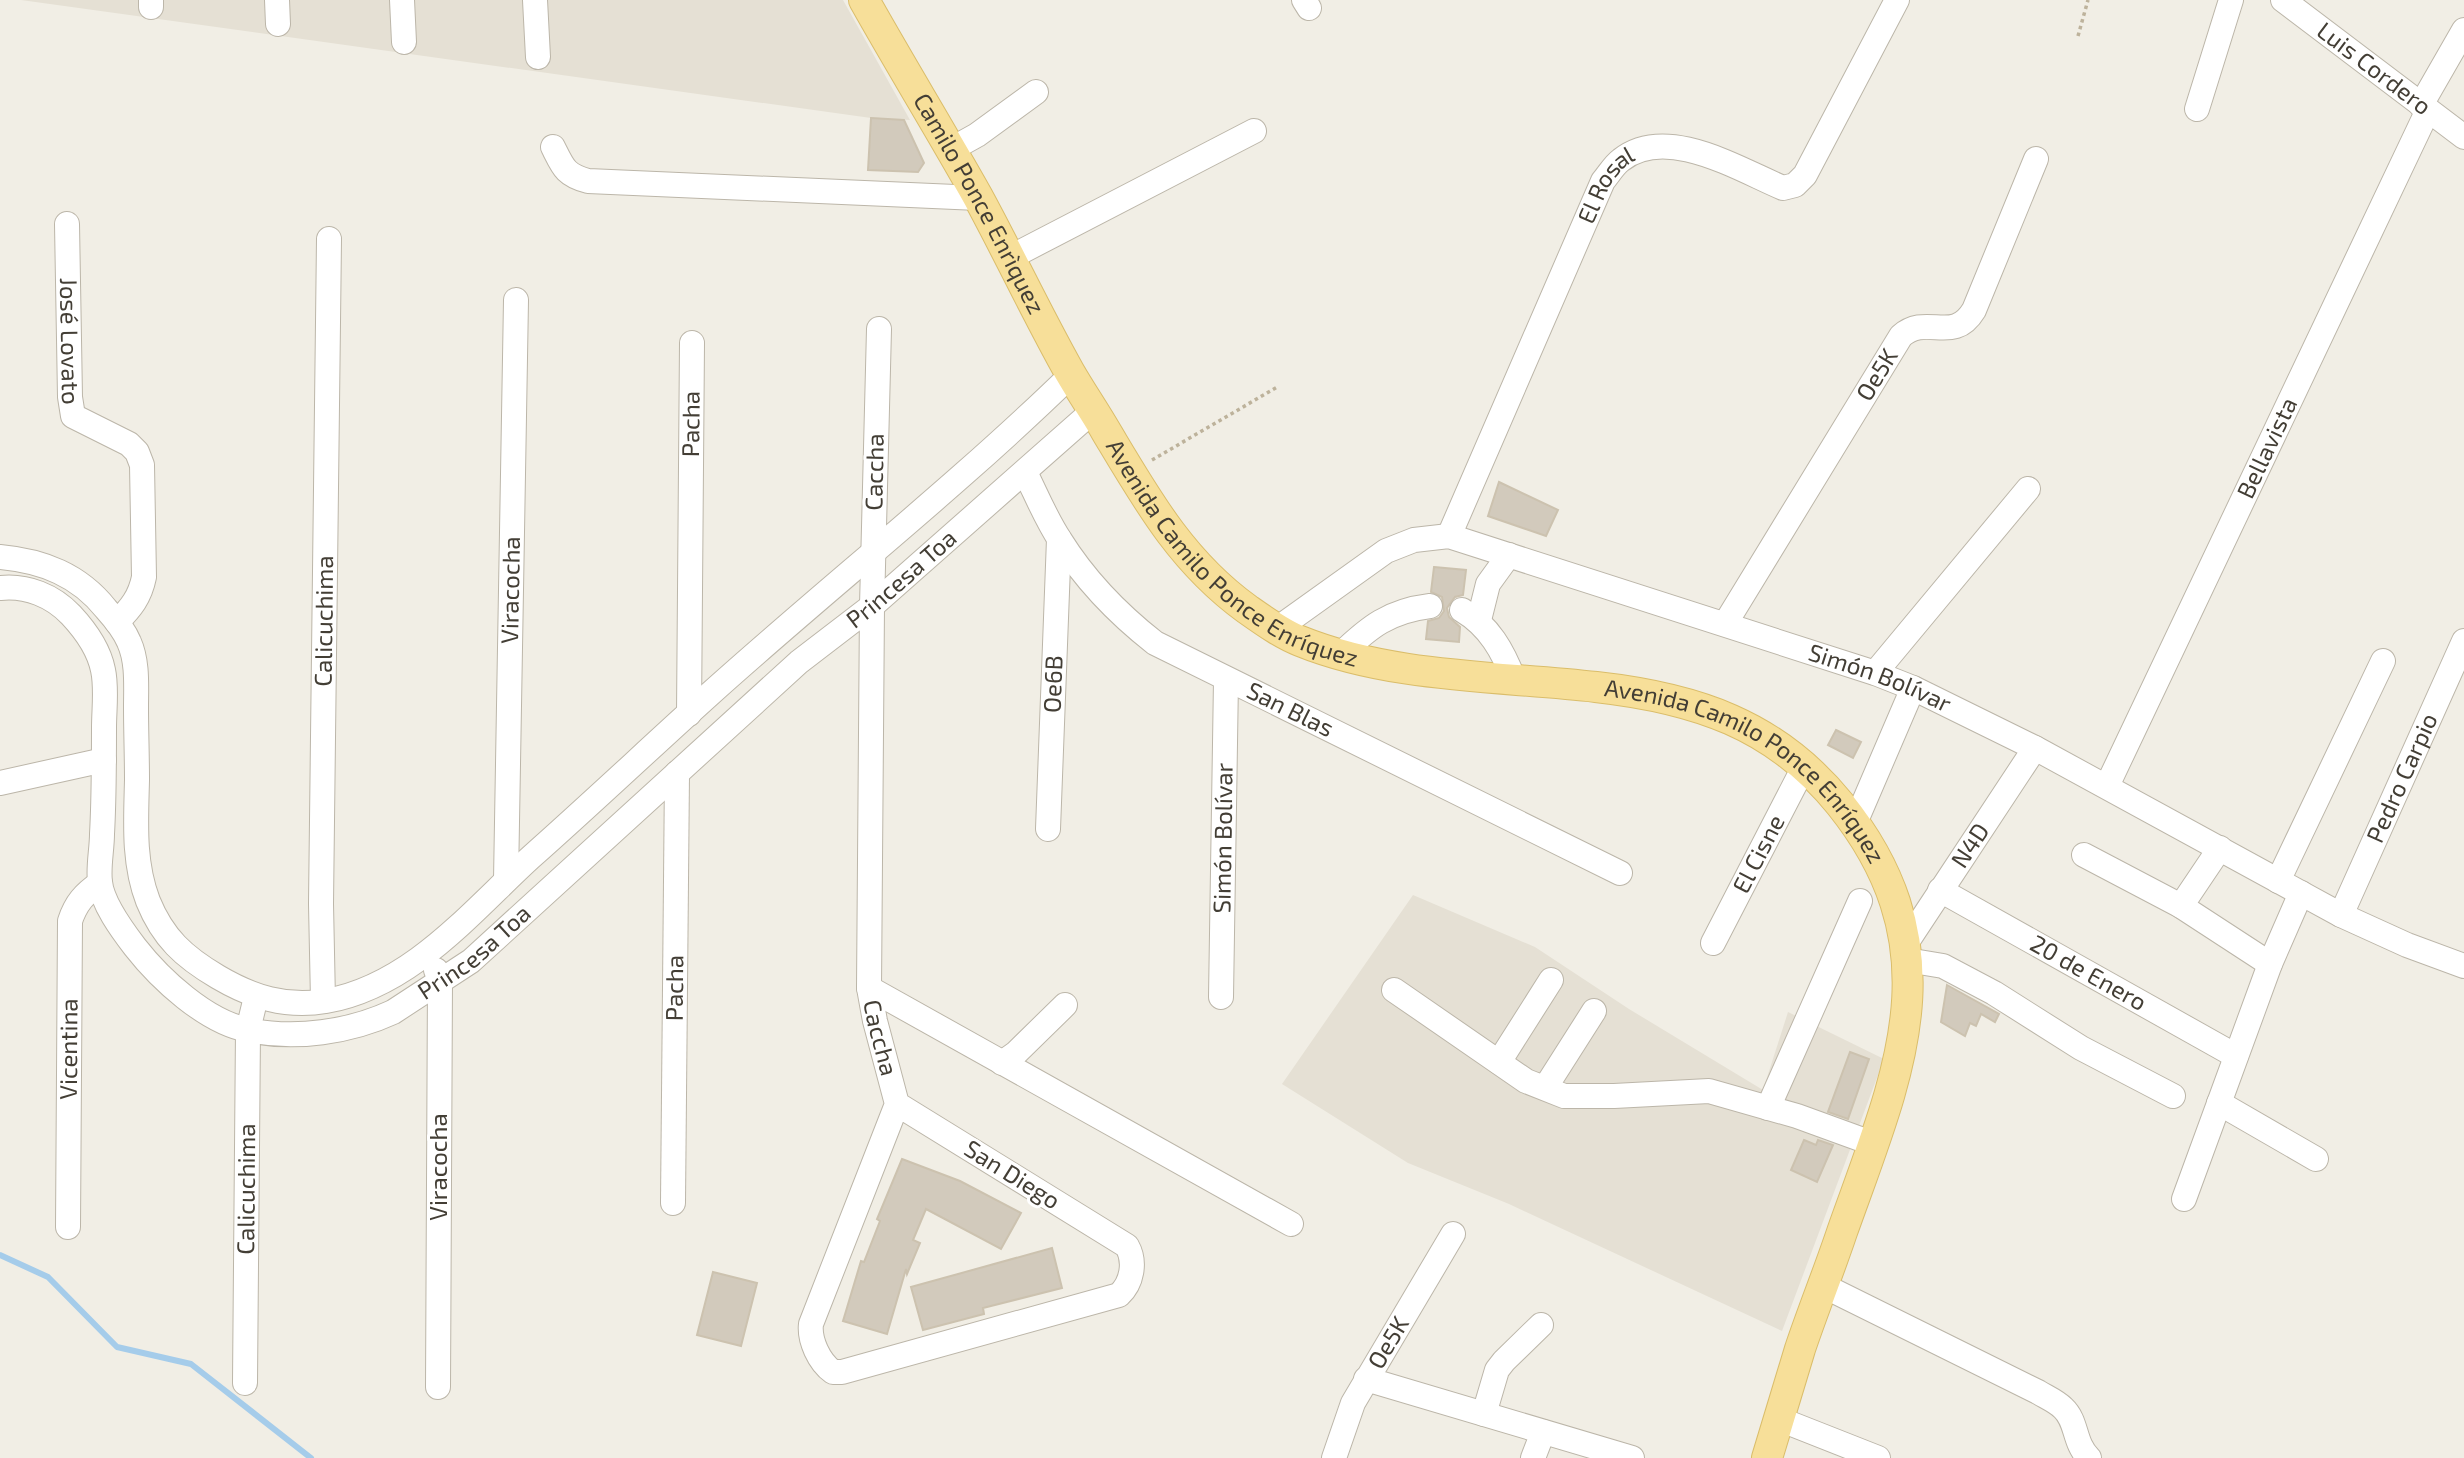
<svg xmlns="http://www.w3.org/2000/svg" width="2464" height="1458" viewBox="0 0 2464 1458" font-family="'Exo 2',sans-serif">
  <rect width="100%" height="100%" fill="#f1eee5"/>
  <path fill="#e5e0d4" d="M21 0H843L910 120 871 118Z
    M1413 895 1535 947 1629 1009 1763 1090 1788 1012 1884 1059 1782 1331 1509 1204 1408 1163 1282 1084Z"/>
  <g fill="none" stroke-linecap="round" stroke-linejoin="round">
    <path stroke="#a5ccea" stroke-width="6" d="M0 1255 48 1277 117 1347 191 1364 311 1458"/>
  </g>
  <path fill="#d2cabc" stroke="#ccc2af" stroke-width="2" d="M871 118 904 120 924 163 918 172 868 170Z
    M1499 482 1558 510 1546 536 1488 516Z
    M1434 567 1466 570 1463 595 1455 597 1447 608 1449 617 1460 627 1459 642 1426 639 1428 621 1439 618 1444 611 1442 597 1431 592Z
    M1836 730 1861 742 1853 758 1828 745Z
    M1947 985 1999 1014 1995 1022 1981 1014 1976 1026 1970 1023 1965 1036 1941 1022Z
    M1850 1052 1869 1059 1848 1119 1828 1112Z
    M1804 1140 1816 1145 1818 1140 1833 1145 1817 1182 1791 1170Z
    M902 1159 960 1181 1021 1213 1001 1249 926 1209 913 1240 920 1243 907 1274 906 1269 887 1334 843 1321 861 1261 864 1262 880 1221 877 1219Z
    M1052 1248 1062 1288 983 1308 984 1314 923 1330 911 1287Z
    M713 1272 757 1283 741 1346 697 1335Z"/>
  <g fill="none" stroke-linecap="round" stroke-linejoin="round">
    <defs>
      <g id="minor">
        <path d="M151 0V7"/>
        <path d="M277 0 278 24"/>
        <path d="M402 0 404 42"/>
        <path d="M535 0 538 57"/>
        <path d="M1304 0 1309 8"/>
        <path id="s1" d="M2283 0 2464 137"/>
        <path d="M2421 105 2464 30"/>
        <path d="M2197 109 2231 0"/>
        <path d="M553 147C563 167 565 175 588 181L978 198"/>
        <path d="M950 150 977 135 1036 92"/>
        <path id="s2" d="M67 224 70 397 73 416 129 444 137 452 142 465 144 577C140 597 131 608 117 622"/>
        <path d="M1009 258 1254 131"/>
        <path id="s3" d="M879 329 872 606 869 988 875 1021 897 1104 811 1324C809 1340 819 1362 833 1372H842L1119 1295C1132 1283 1136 1262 1127 1246L897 1104"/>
        <path id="s4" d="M1025 472C1036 494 1046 519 1060 540 1085 580 1118 614 1155 643L1620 873"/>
        <path id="s5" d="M1449 536 1603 181C1609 174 1614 165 1621 160 1666 124 1738 169 1783 188L1795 185 1805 175 1897 0"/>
        <path d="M0 557C43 561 79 575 106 609 115 619 124 630 129 642 138 662 136 686 136 707 136 731 137 756 137 780 136 821 133 862 148 901 163 938 184 957 218 977 252 997 286 1008 326 1001 411 986 470 913 530 858 591 804 650 748 711 693 830 586 956 487 1071 375"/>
        <path id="s6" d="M0 588C27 585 53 596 71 615 85 630 99 650 103 670 107 688 104 709 104 728 104 763 104 799 102 834 102 849 98 867 100 882 102 903 122 930 135 947 160 979 206 1022 248 1030 295 1040 350 1032 393 1012L471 961 799 662 872 606 1094 410"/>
        <path d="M1462 610C1489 626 1503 651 1514 680"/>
        <path d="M1479 620 1488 584 1509 555"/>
        <path id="s7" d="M1725 624 1901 336C1927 313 1953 345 1974 310L2036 159"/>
        <path id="s8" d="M1277 629 1386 551 1414 540 1449 536 1875 673 1913 688 2035 748 2341 915 2407 945 2464 966"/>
        <path d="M1340 655C1369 627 1389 611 1430 606"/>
        <path d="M1875 673 2028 489"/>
        <path id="s9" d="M689 714 692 343"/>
        <path d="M0 783 104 760"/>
        <path id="s10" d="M2107 786 2428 110"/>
        <path d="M1855 823 1913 688"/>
        <path id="s11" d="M1048 829 1059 539"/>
        <path d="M2084 855 2181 906 2270 964"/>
        <path id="s12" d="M506 880 516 300"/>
        <path d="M2278 881 2383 661"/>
        <path id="s13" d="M1940 890 2236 1056"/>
        <path d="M2181 906 2220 848"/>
        <path id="s14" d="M2341 915 2464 641"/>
        <path id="s15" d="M1713 943 1805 765"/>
        <path id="s16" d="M1905 945 2035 748"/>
        <path d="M1907 960 1943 966 1994 993 2081 1048 2173 1096"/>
        <path d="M436 970 440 981 438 1387"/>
        <path d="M869 988 1291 1224"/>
        <path d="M1394 990 1526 1081 1564 1096H1614L1709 1091 1797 1116 1874 1144"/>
        <path id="s17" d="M1221 997 1226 680"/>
        <path id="s18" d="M323 1001 321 904 329 239"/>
        <path d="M1499 1062 1551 980"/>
        <path d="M1002 1063 1016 1053 1065 1005"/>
        <path d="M1545 1088 1594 1011"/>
        <path d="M2219 1103 2316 1159"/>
        <path d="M1768 1108 1860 901"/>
        <path d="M2184 1199 2270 964 2301 893"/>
        <path id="s19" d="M673 1203 677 773"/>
        <path id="s20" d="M68 1227 70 921C76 903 84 894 100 883"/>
        <path d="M1824 1286 2038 1392C2046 1397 2056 1401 2063 1408 2078 1422 2073 1442 2089 1458"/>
        <path d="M1366 1379 1632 1458"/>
        <path id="s21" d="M245 1383 248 1030 256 997"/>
        <path d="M1484 1414 1497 1370 1504 1361 1541 1325"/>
        <path d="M1779 1419 1878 1458"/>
        <path id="s22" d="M1334 1458 1353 1403 1453 1234"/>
        <path d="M1533 1458 1543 1432"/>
      </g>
      <g id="major">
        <path id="s23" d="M864 0C901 66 941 131 978 197 1009 254 1037 314 1069 371 1081 392 1095 412 1107 433 1147 500 1182 562 1247 609 1264 621 1282 634 1300 641 1391 678 1499 676 1596 687 1695 698 1775 724 1840 804 1958 951 1897 1077 1842 1232 1829 1271 1813 1310 1800 1349 1789 1385 1778 1422 1767 1458"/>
      </g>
    </defs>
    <use href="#minor" stroke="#bcb6a9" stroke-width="26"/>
    <use href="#major" stroke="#dabd6a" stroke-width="32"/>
    <path stroke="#bdb29b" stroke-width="3.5" stroke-dasharray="3.5 3.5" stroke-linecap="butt" d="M2078 36 2088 0
      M1152 460 1279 386"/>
    <use href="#minor" stroke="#fff" stroke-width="24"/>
    <use href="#major" stroke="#f7df99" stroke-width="30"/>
  </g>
  <g text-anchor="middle" stroke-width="6" stroke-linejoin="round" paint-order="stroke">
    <g font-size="24" fill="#433e35" stroke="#fff">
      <text dy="8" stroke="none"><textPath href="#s1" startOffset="114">Luis Cordero</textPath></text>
      <text dy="8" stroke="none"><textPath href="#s5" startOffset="385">El Rosal</textPath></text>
      <text dy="8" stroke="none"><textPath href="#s23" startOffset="234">Camilo Ponce Enrìquez</textPath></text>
      <text dy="8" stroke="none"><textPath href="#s2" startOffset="117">José Lovato</textPath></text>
      <text dy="8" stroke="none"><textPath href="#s7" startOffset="292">Oe5K</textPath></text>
      <text dy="8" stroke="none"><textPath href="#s9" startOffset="290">Pacha</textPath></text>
      <text dy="8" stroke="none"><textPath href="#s10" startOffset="374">Bellavista</textPath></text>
      <text transform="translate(875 472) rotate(-89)" y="8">Caccha</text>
      <text dy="8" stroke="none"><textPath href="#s23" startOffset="676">Avenida Camilo Ponce Enríquez</textPath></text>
      <text dy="8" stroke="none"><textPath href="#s6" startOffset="1390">Princesa Toa</textPath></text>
      <text dy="8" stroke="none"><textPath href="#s12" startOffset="290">Viracocha</textPath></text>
      <text dy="8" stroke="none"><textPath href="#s18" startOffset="380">Calicuchima</textPath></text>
      <text dy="8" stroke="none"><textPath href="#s8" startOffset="653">Simón Bolívar</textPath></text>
      <text dy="8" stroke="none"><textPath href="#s11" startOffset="145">Oe6B</textPath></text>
      <text dy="8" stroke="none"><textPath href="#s4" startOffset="368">San Blas</textPath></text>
      <text dy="8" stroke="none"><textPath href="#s14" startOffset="150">Pedro Carpio</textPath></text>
      <text dy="8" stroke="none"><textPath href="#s23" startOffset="1264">Avenida Camilo Ponce Enríquez</textPath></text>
      <text dy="8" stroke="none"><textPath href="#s17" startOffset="159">Simón Bolívar</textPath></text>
      <text dy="8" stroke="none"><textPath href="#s16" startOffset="119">N4D</textPath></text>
      <text dy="8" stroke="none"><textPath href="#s15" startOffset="100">El Cisne</textPath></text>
      <text dy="8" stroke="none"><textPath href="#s6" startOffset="822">Princesa Toa</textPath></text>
      <text dy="8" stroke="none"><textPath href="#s13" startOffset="170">20 de Enero</textPath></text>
      <text dy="8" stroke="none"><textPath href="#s19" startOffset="215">Pacha</textPath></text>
      <text dy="8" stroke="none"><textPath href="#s3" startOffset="710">Caccha</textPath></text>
      <text dy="8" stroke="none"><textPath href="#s20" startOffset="178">Vicentina</textPath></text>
      <text transform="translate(439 1167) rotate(-90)" y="8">Viracocha</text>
      <text transform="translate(1012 1175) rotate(32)" y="8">San Diego</text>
      <text dy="8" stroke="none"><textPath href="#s21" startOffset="194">Calicuchima</textPath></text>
      <text dy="8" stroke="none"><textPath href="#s22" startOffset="128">Oe5K</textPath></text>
    </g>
  </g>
</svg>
